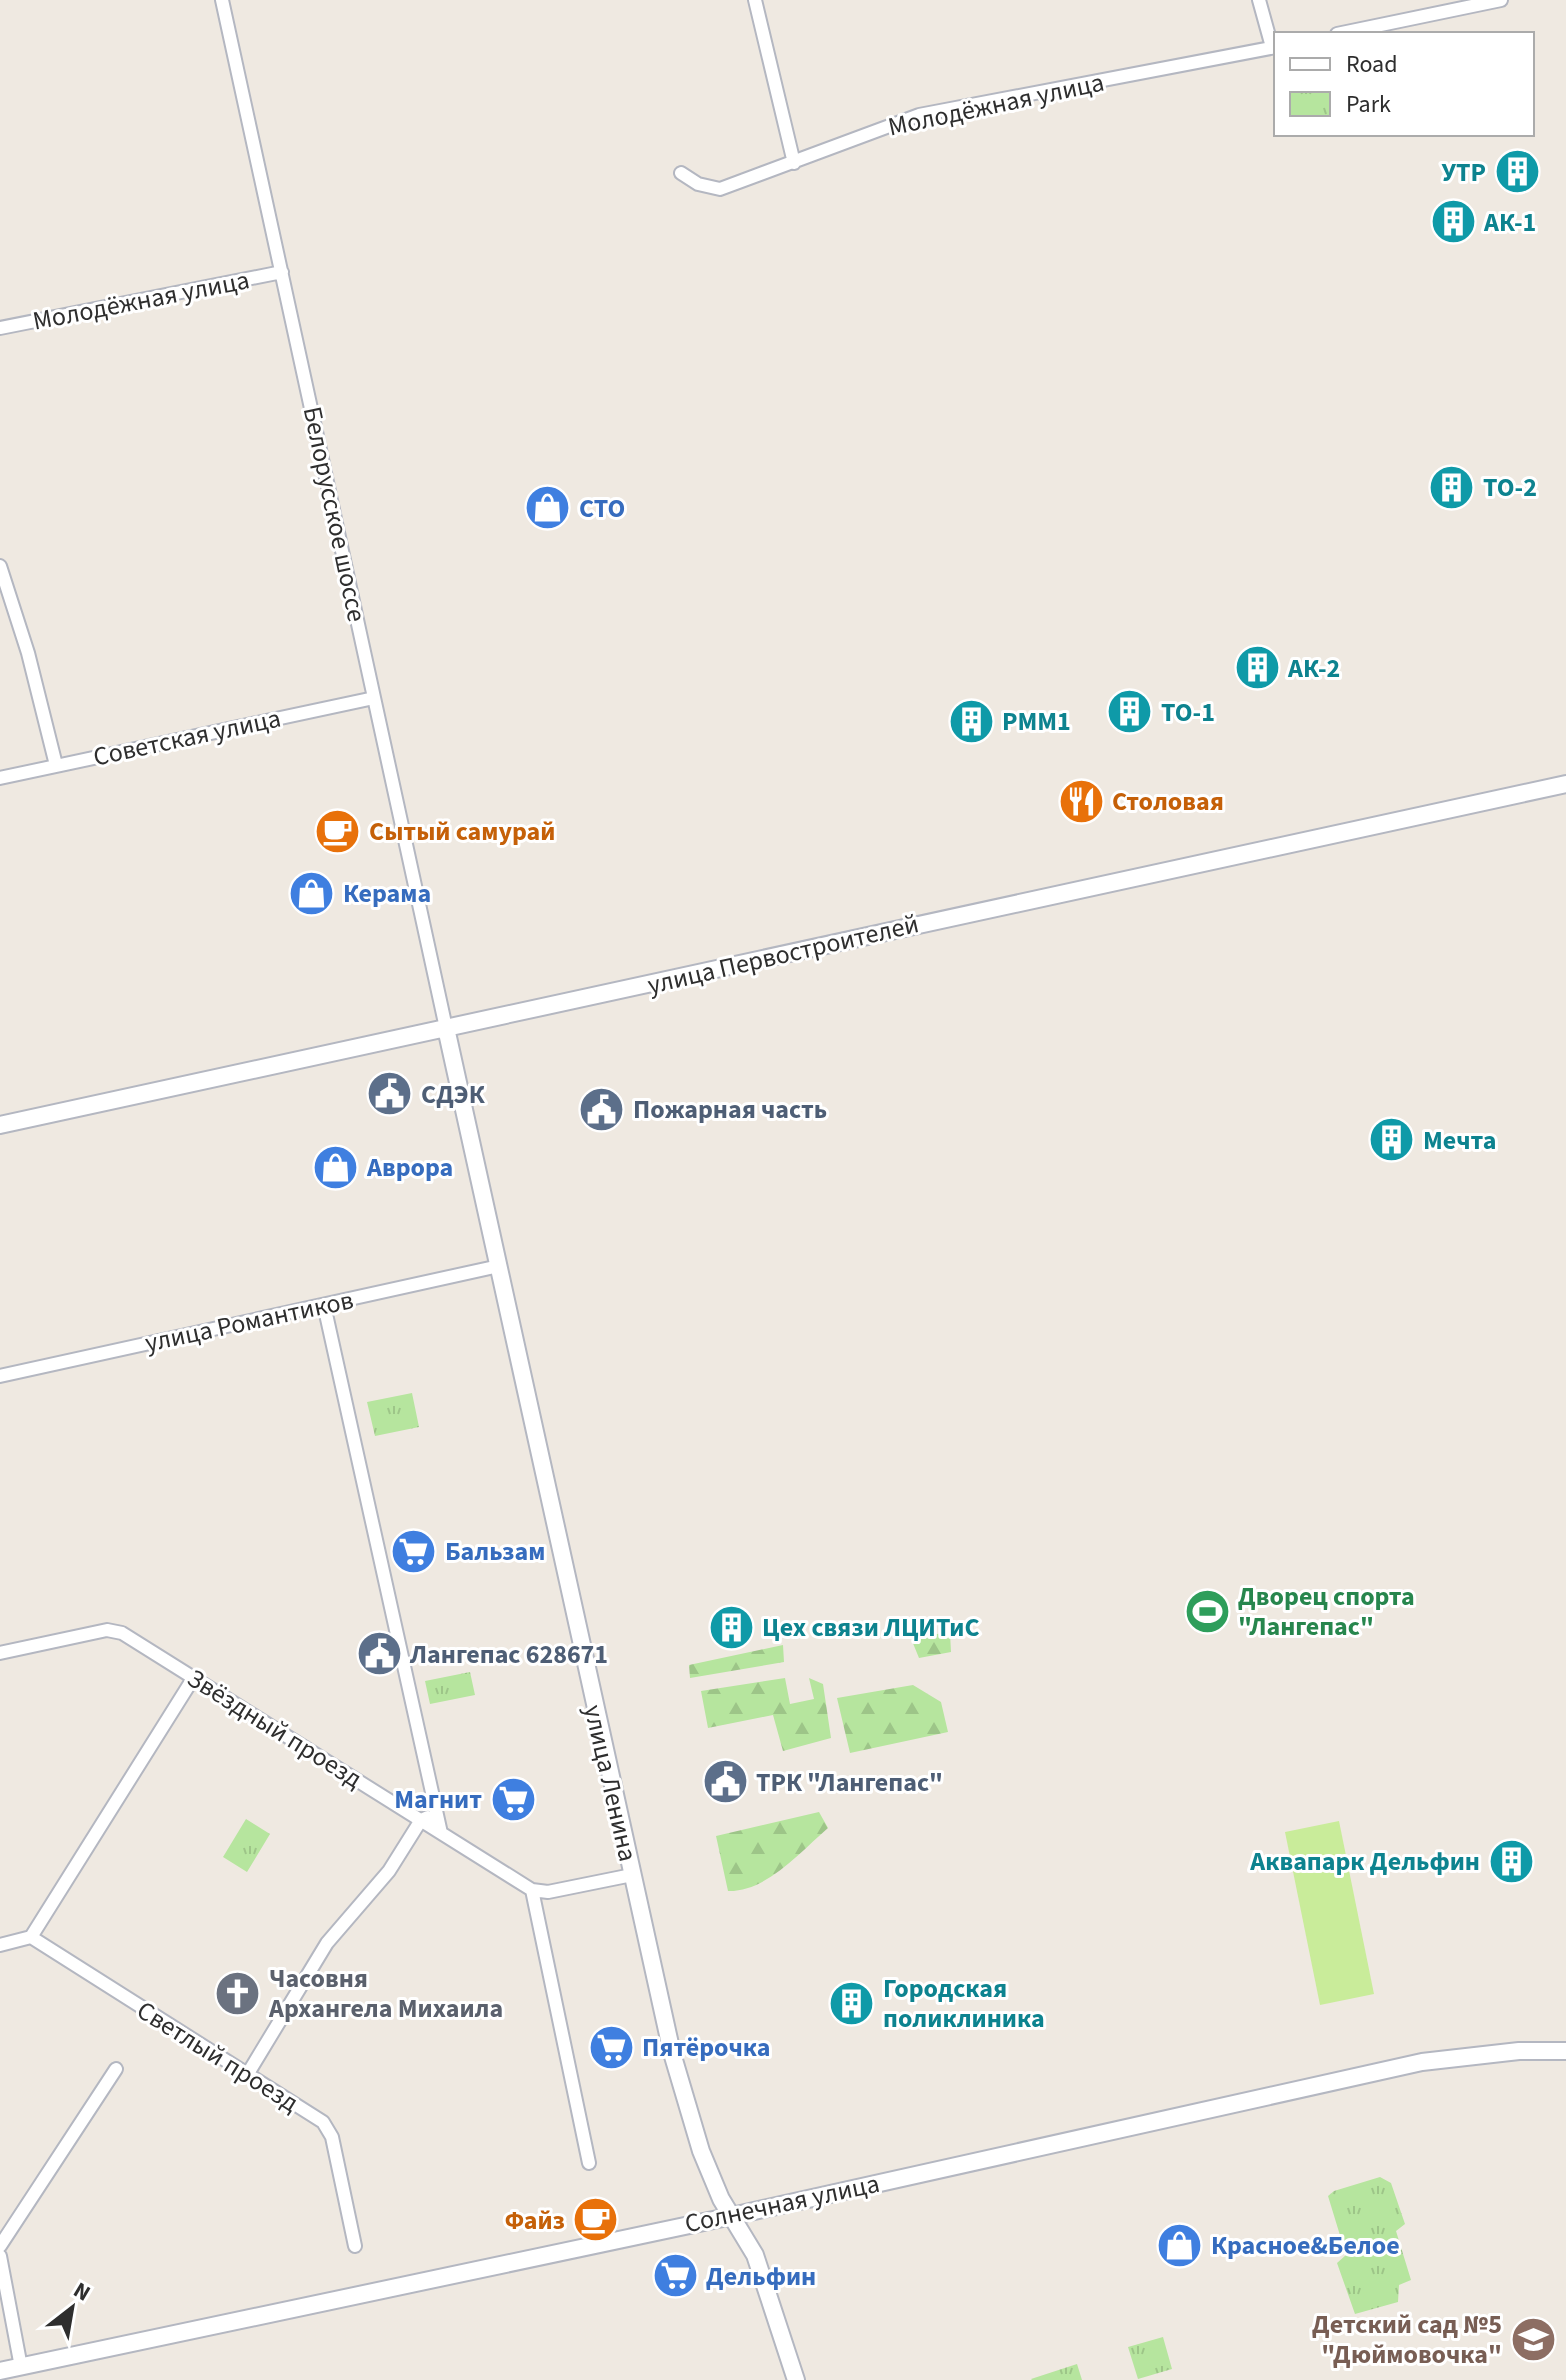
<svg xmlns="http://www.w3.org/2000/svg" width="1566" height="2380" viewBox="0 0 1566 2380" font-family="'Source Sans 3',sans-serif">
  <defs>
    <pattern id="forest-firs" width="22" height="20" patternUnits="userSpaceOnUse" patternTransform="scale(2)"><rect width="22" height="20" fill="#b6e59e"/><path d="M5 1l3.5 6h-7zM16 11l3.5 6h-7z" fill="#9dc588"/></pattern>
    <pattern id="park-tufts" width="24" height="20" patternUnits="userSpaceOnUse" patternTransform="scale(2)"><rect width="24" height="20" fill="#b6e59e"/><path d="M3 7l-1-3M5 7V3M7 7l1-3M15 17l-1-3M17 17v-4M19 17l1-3" fill="none" stroke="#9dc588"/></pattern>
  </defs>
  <rect width="100%" height="100%" fill="#efe9e1"/>
  <path fill="url(#forest-firs)" d="M950 1633 951 1652 919 1658 910 1636Z
    M783 1645 784 1662 690 1678 689 1665Z
    M785 1678 790 1704 814 1699 809 1678 823 1684 831 1738 783 1751 773 1715 708 1728 701 1691Z
    M913 1685 941 1702 948 1732 850 1753 837 1698Z
    M819 1812 828 1828C801 1851 767 1892 728 1891L716 1836Z"/>
  <path fill="url(#park-tufts)" d="M412 1393 419 1427 375 1436 367 1402Z
    M470 1672 475 1695 430 1704 425 1681Z
    M246 1819 270 1834 247 1872 223 1857Z
    M1380 2177 1391 2183 1405 2224 1396 2231 1411 2280 1399 2285 1398 2302 1355 2314 1337 2263 1346 2255 1328 2196 1334 2191Z
    M1163 2337 1172 2369 1138 2379 1128 2347Z
    M1077 2364 1082 2380H1032L1031 2379Z"/>
  <path fill="#c9ec9a" d="M1339 1821 1374 1994 1320 2005 1285 1832Z"/>
  <g fill="none" stroke-linecap="round" stroke-linejoin="round">
    <defs>
      <path id="street" d="M222 0 446 1028
        M755 0 794 163
        M1259 0 1272 47
        M1337 34 1501 0
        M681 173 698 184 720 189 919 115 1276 47
        M0 328 282 272
        M0 566 28 653 56 765
        M0 778 374 698
        M324 1305 441 1833
        M0 1376 499 1266
        M0 1653 107 1630 122 1633 532 1890 548 1892 632 1875
        M532 1890 589 2163
        M31 1937 194 1677
        M0 1945 31 1937 323 2122 332 2137 355 2246
        M247 2075 327 1943 389 1871 421 1820 428 1817
        M0 2246 116 2069
        M0 2256 21 2367"/>
      <path id="secondary" d="M446 1028 672 2053 701 2151 721 2199 755 2255 796 2380
        M0 1125 1566 784
        M0 2371 732 2216 1422 2062 1519 2051H1566"/>
    </defs>
    <use href="#street" stroke="#b4b7c1" stroke-width="16"/>
    <use href="#secondary" stroke="#b4b7c1" stroke-width="20"/>
    <use href="#street" stroke="#fff" stroke-width="12"/>
    <use href="#secondary" stroke="#fff" stroke-width="16"/>
  </g>
  <defs>
    <symbol id="building-disc" viewBox="-11 -11 22 22"><circle r="9.5" fill="#0f9aa8" stroke="#fff"/><path d="M-4-6H4V6H1V3H-1V6H-4ZM-2.5-4.3h1.7v1.8h-1.7ZM.8-4.3h1.7v1.8H.8ZM-2.5-1h1.7V.8h-1.7ZM.8-1h1.7V.8H.8Z" fill="#fff"/></symbol>
    <symbol id="shop-disc" viewBox="-11 -11 22 22"><circle r="9.5" fill="#3f7fe0" stroke="#fff"/><path d="M-5-2.5h2.3a2.7 3.5 0 0 1 5.4 0H5L5.5 6h-11ZM-1.5-2.5h3a1.5 2.3 0 0 0-3 0Z" fill="#fff"/></symbol>
    <symbol id="restaurant-disc" viewBox="-11 -11 22 22"><circle r="9.5" fill="#e8710a" stroke="#fff"/><path d="M-5-6h1v4h1v-4h1v4h1v-4h1v5L-1.5 .5V6h-2V.5L-5-1ZM5-6V6H3V1.5H1.5Q1.5-4 5-6Z" fill="#fff"/></symbol>
    <symbol id="cafe-disc" viewBox="-11 -11 22 22"><circle r="9.5" fill="#e8710a" stroke="#fff"/><path d="M-5.5-4.5H6V0H3Q3 3.5 0 3.5H-2.5Q-5.5 3.5-5.5 0ZM3-3.2v2h1.7v-2ZM-6 4.5H4V6H-6Z" fill="#fff"/></symbol>
    <symbol id="civic-disc" viewBox="-11 -11 22 22"><circle r="9.5" fill="#5c6f8a" stroke="#fff"/><path d="M-.6-6.5H3V-4.5H.6V-3L4-1V1h2V6H-6V1h2V-1L-.6-3ZM-1.2 2.5V6h2.4V2.5Z" fill="#fff"/></symbol>
    <symbol id="supermarket-disc" viewBox="-11 -11 22 22"><circle r="9.5" fill="#3f7fe0" stroke="#fff"/><path d="M-6-5.5h2.5l.6 2H6L4.5 2H-2.5L-4.4-4H-6ZM-1.5 3.2a1.3 1.3 0 1 0 .1 0ZM3 3.2a1.3 1.3 0 1 0 .1 0Z" fill="#fff"/></symbol>
    <symbol id="stadium-disc" viewBox="-11 -11 22 22"><circle r="9.5" fill="#2e9e5b" stroke="#fff"/><path d="M0-5a6.5 5 0 1 0 0 10a6.5 5 0 1 0 0-10ZM-3.5-1.8h7v3.6h-7Z" fill="#fff"/></symbol>
    <symbol id="church-disc" viewBox="-11 -11 22 22"><circle r="9.5" fill="#6b7280" stroke="#fff"/><path d="M-1.2-6h2.4v3.5h3.3v2.4h-3.3V6h-2.4V-.1h-3.3v-2.4h3.3Z" fill="#fff"/></symbol>
    <symbol id="school-disc" viewBox="-11 -11 22 22"><circle r="9.5" fill="#8d6e63" stroke="#fff"/><path d="M0-5L7-2L0 1L-7-2ZM-4 1L0 2.5L4 1V4Q0 6-4 4Z" fill="#fff"/></symbol>
  </defs>
  <g fill-rule="evenodd">
    <use href="#building-disc" x="1492" y="146" width="51" height="51"/>
    <use href="#building-disc" x="1428" y="196" width="51" height="51"/>
    <use href="#building-disc" x="1426" y="462" width="51" height="51"/>
    <use href="#shop-disc" x="522" y="482" width="51" height="51"/>
    <use href="#building-disc" x="1232" y="642" width="51" height="51"/>
    <use href="#building-disc" x="1104" y="686" width="51" height="51"/>
    <use href="#building-disc" x="946" y="696" width="51" height="51"/>
    <use href="#restaurant-disc" x="1056" y="776" width="51" height="51"/>
    <use href="#cafe-disc" x="312" y="806" width="51" height="51"/>
    <use href="#shop-disc" x="286" y="868" width="51" height="51"/>
    <use href="#civic-disc" x="364" y="1068" width="51" height="51"/>
    <use href="#civic-disc" x="576" y="1084" width="51" height="51"/>
    <use href="#building-disc" x="1366" y="1114" width="51" height="51"/>
    <use href="#shop-disc" x="310" y="1142" width="51" height="51"/>
    <use href="#supermarket-disc" x="388" y="1526" width="51" height="51"/>
    <use href="#stadium-disc" x="1182" y="1586" width="51" height="51"/>
    <use href="#building-disc" x="706" y="1602" width="51" height="51"/>
    <use href="#civic-disc" x="354" y="1628" width="51" height="51"/>
    <use href="#civic-disc" x="700" y="1756" width="51" height="51"/>
    <use href="#supermarket-disc" x="488" y="1774" width="51" height="51"/>
    <use href="#building-disc" x="1486" y="1836" width="51" height="51"/>
    <use href="#church-disc" x="212" y="1968" width="51" height="51"/>
    <use href="#building-disc" x="826" y="1978" width="51" height="51"/>
    <use href="#supermarket-disc" x="586" y="2022" width="51" height="51"/>
    <use href="#cafe-disc" x="570" y="2194" width="51" height="51"/>
    <use href="#shop-disc" x="1154" y="2220" width="51" height="51"/>
    <use href="#supermarket-disc" x="650" y="2250" width="51" height="51"/>
    <use href="#school-disc" x="1508" y="2314" width="51" height="51"/>
  </g>
  <g text-anchor="middle" stroke-width="6" stroke-linejoin="round" paint-order="stroke">
    <g font-size="26" fill="#2e2e2e" stroke="#fff">
      <text transform="translate(996 104) rotate(-12)" y="9">Молодёжная улица</text>
      <text transform="translate(141 300) rotate(-11)" y="9">Молодёжная улица</text>
      <text transform="translate(335 514) rotate(78)" y="9">Белорусское шоссе</text>
      <text transform="translate(187 737) rotate(-12)" y="9">Советская улица</text>
      <text transform="translate(783 954) rotate(-13)" y="9">улица Первостроителей</text>
      <text transform="translate(249 1321) rotate(-12)" y="9">улица Романтиков</text>
      <text transform="translate(275 1728) rotate(32)" y="9">Звёздный проезд</text>
      <text transform="translate(611 1783) rotate(77)" y="9">улица Ленина</text>
      <text transform="translate(218 2056) rotate(32)" y="9">Светлый проезд</text>
      <text transform="translate(782 2203) rotate(-12)" y="9">Солнечная улица</text>
    </g>
    <g font-size="26" font-weight="bold" fill="#0d838f" stroke="#fff" text-anchor="start">
      <text x="1486" y="181" text-anchor="end">УТР</text>
      <text x="1484" y="231">АК-1</text>
      <text x="1483" y="496">ТО-2</text>
      <text x="1288" y="677">АК-2</text>
      <text x="1161" y="721">ТО-1</text>
      <text x="1002" y="730">РММ1</text>
      <text x="1423" y="1149">Мечта</text>
      <text x="762" y="1636">Цех связи ЛЦИТиС</text>
      <text x="1480" y="1870" text-anchor="end">Аквапарк Дельфин</text>
      <text x="883" y="1997">Городская<tspan x="883" dy="30">поликлиника</tspan></text>
    </g>
    <g font-size="26" font-weight="bold" fill="#366cbe" stroke="#fff" text-anchor="start">
      <text x="579" y="517">СТО</text>
      <text x="343" y="902">Керама</text>
      <text x="367" y="1176">Аврора</text>
      <text x="445" y="1560">Бальзам</text>
      <text x="482" y="1808" text-anchor="end">Магнит</text>
      <text x="642" y="2056">Пятёрочка</text>
      <text x="1211" y="2254">Красное&amp;Белое</text>
      <text x="706" y="2285">Дельфин</text>
    </g>
    <g font-size="26" font-weight="bold" fill="#c56008" stroke="#fff" text-anchor="start">
      <text x="1112" y="810">Столовая</text>
      <text x="369" y="840">Сытый самурай</text>
      <text x="565" y="2229" text-anchor="end">Файз</text>
    </g>
    <g font-size="26" font-weight="bold" fill="#4e5e75" stroke="#fff" text-anchor="start">
      <text x="421" y="1103">СДЭК</text>
      <text x="633" y="1118">Пожарная часть</text>
      <text x="410" y="1663">Лангепас 628671</text>
      <text x="756" y="1791">ТРК "Лангепас"</text>
    </g>
    <g font-size="26" font-weight="bold" fill="#27864d" stroke="#fff" text-anchor="start">
      <text x="1238" y="1605">Дворец спорта<tspan x="1238" dy="30">"Лангепас"</tspan></text>
    </g>
    <g font-size="26" font-weight="bold" fill="#5b616d" stroke="#fff" text-anchor="start">
      <text x="269" y="1987">Часовня<tspan x="269" dy="30">Архангела Михаила</tspan></text>
    </g>
    <g font-size="26" font-weight="bold" fill="#785e54" stroke="#fff" text-anchor="end">
      <text x="1502" y="2333">Детский сад №5<tspan x="1502" dy="30">"Дюймовочка"</tspan></text>
    </g>
  </g>
  <rect x="1274" y="32" width="260" height="104" fill="#ffffff" stroke="#ababab" stroke-width="2"/>
  <rect x="1290" y="58" width="40" height="12" fill="#ffffff" stroke="#ababab" stroke-width="2"/>
  <text x="1346" y="72" font-size="24" fill="#2e2e2e">Road</text>
  <rect x="1290" y="92" width="40" height="24" fill="url(#park-tufts)" stroke="#ababab" stroke-width="2"/>
  <text x="1346" y="112" font-size="24" fill="#2e2e2e">Park</text>
  <g transform="translate(72 2308) rotate(31)" stroke="#ffffff" stroke-width="6" paint-order="stroke">
  <path d="M0-6L14 30L0 20L-14 30Z" fill="#2e2e2e"/>
  <text y="-12" font-size="22" font-weight="bold" text-anchor="middle" fill="#2e2e2e">N</text>
  </g>
</svg>
